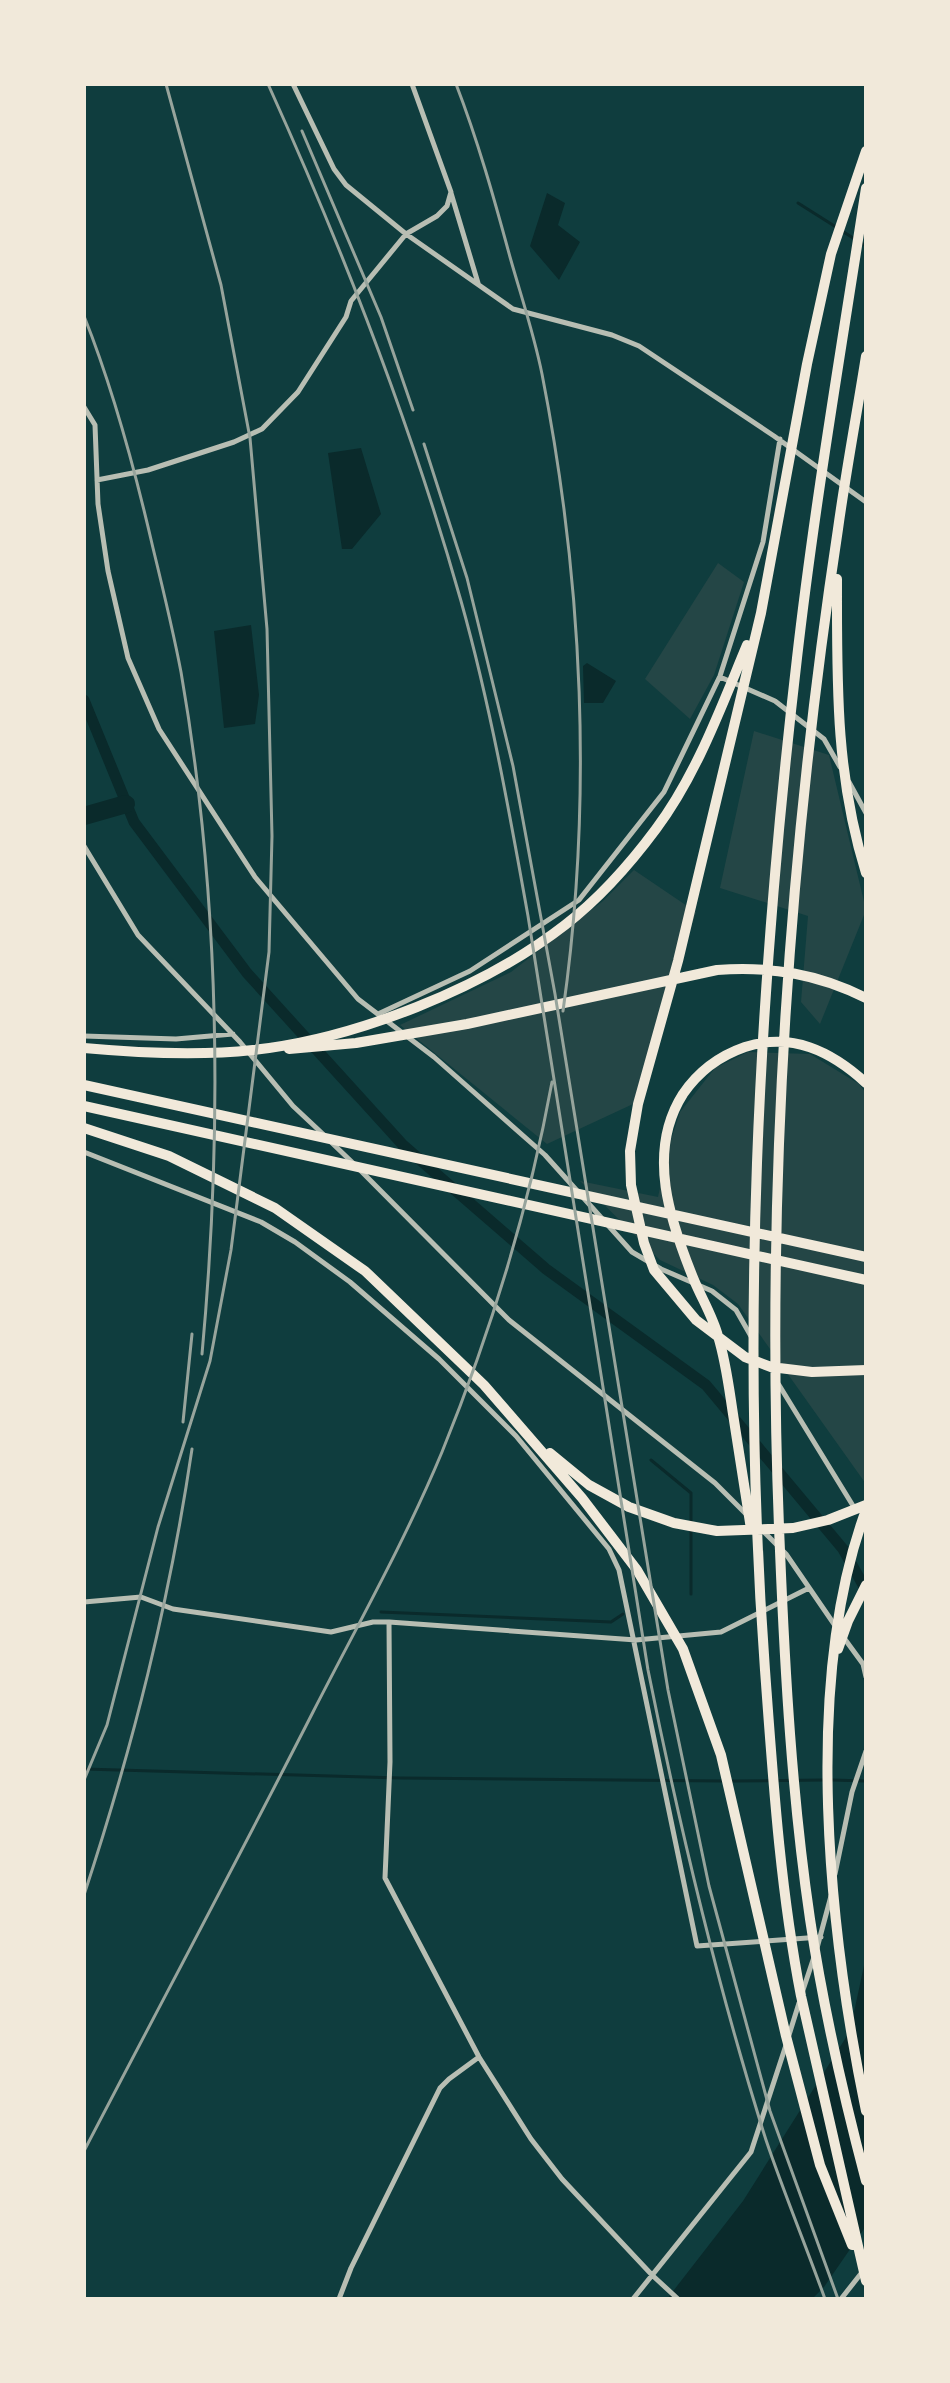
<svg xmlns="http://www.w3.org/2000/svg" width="950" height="2383" viewBox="0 0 950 2383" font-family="'Titillium Web',sans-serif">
  <rect width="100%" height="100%" fill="#0f3d3e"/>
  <path fill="#244646" d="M718 563 744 582 714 675 690 719 645 679Z
    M754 731 829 755 866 910 820 1024 801 1002 808 916 720 888Z
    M634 870 696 912 633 1104 547 1144 400 1025 511 972 603 901Z
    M748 1052 810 1054 859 1084 866 1093V1484L738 1304 713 1285 660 1260 580 1181 658 1197 669 1146 680 1112 715 1068Z"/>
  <path fill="#0a2a2b" d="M547 193 565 203 558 225 580 242 559 280 530 246Z
    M361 448 381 514 352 549H342L328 453Z
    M251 625 259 695 255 724 224 728 214 631Z
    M587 663 616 681 603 703H584L583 666Z
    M866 1956V2226L824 2287 812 2299H667L743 2201 850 2031Z"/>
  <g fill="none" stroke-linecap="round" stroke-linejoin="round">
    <path stroke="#0a2a2b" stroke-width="3" d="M798 203 836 227
      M842 231 866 246
      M651 1460 691 1493V1594
      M381 1612 611 1622 623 1614
      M84 1769 400 1778 724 1781
      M832 1780 866 1781
      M732 1781 824 1780"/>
    <path stroke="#0a2a2b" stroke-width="11" d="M84 700 134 822 247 973 403 1145 546 1269 706 1385 843 1549 866 1590"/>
    <path stroke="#0a2a2b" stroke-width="18" d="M84 816 126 804"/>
    <path stroke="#b8beb3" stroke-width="5" d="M293 84 334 169 346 185 406 234 513 309 612 335 639 346 774 436 866 502
      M451 193 478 283
      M84 407 95 425 98 504 108 571 128 658 159 729 255 877 358 999 434 1057 545 1155 632 1252 661 1269 712 1291 736 1310 752 1338
      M97 480 148 470 234 442 262 429 298 392 346 317 351 301 406 234 437 216 447 206 451 192 412 84
      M720 677 775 701 824 739 840 767
      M849 782 866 813
      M84 846 138 935 240 1042 293 1106 325 1136
      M378 1014 470 971 579 900 664 792 720 676 763 542 780 439
      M84 1036 176 1039 233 1034
      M332 1143 354 1164
      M84 1152 261 1222 295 1242 350 1282 439 1359 516 1436 609 1549 619 1570 697 1946 821 1937
      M361 1171 509 1320 715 1483 747 1515
      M779 1385 855 1509
      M762 1530 786 1554 836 1627
      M84 1602 141 1597 173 1609 331 1632 373 1622H389L636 1640 721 1632 809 1588
      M389 1622 390 1762 385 1878 479 2057 531 2139 562 2179 652 2275 678 2299
      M844 1638 863 1664 866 1677
      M835 1874 852 1792 866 1751
      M817 1948 831 1896
      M802 1993 814 1957
      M789 2035 799 2003
      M339 2299 351 2268 440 2088 449 2079 479 2057
      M633 2299 751 2152 786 2045
      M841 2299 863 2271"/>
    <path stroke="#f1e9da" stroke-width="10" d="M866 151 831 254 807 364 761 613 678 961 638 1104 630 1151 631 1185 644 1243 654 1270 696 1320 745 1357 771 1367 812 1372 866 1370
      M866 188C842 345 815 501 797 658 758 993 740 1332 765 1670 773 1779 780 1888 801 1996L866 2281
      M866 356C857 413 846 471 838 529 787 865 765 1211 780 1551 785 1673 792 1797 810 1919 823 2007 843 2094 866 2181
      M837 579C837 681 835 774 866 873
      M84 1048C139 1053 198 1056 253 1050 355 1039 484 988 565 925 600 898 630 864 656 829 697 774 721 707 747 645
      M289 1049 356 1043 467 1024 717 970C771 966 818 974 866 998
      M84 1085 866 1257
      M84 1106 866 1280
      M84 1128 169 1156 275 1208 365 1271 484 1385 582 1498 637 1570 683 1649 721 1755 786 2036 820 2165 852 2245
      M550 1453 589 1485 629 1507 674 1523 717 1531 793 1528 828 1520 866 1505
      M866 1510C802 1683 829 1932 866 2111
      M751 1529C745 1491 739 1453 733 1414 729 1388 726 1362 718 1336 713 1317 702 1299 694 1280 670 1221 646 1152 683 1094 698 1072 719 1056 745 1047 792 1032 831 1051 866 1083
      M838 1649 848 1621 866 1585"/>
    <path stroke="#97a49c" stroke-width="3" d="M268 84C344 252 411 424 461 601 490 704 509 810 528 916L648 1670C680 1829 717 1985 766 2140 784 2193 806 2246 825 2299
      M456 84C478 141 494 198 510 257 521 296 534 334 542 374 583 583 593 800 563 1011
      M302 131 381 317 413 410
      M84 316C114 391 135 470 153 548 163 589 173 630 181 672 220 896 223 1127 202 1354
      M424 444 467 578 513 766 555 994 668 1690 709 1886 770 2111 838 2299
      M183 1422 192 1334
      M84 1780 107 1725 158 1527 210 1361 231 1250 269 952 272 836 267 629 250 438 221 285 166 84
      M84 1895C133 1746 169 1604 192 1449
      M84 2151C160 2005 238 1859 313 1712 357 1626 405 1541 442 1452 490 1334 529 1208 552 1082"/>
  </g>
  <rect width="950" height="2383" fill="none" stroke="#f1e9da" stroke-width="172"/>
</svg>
